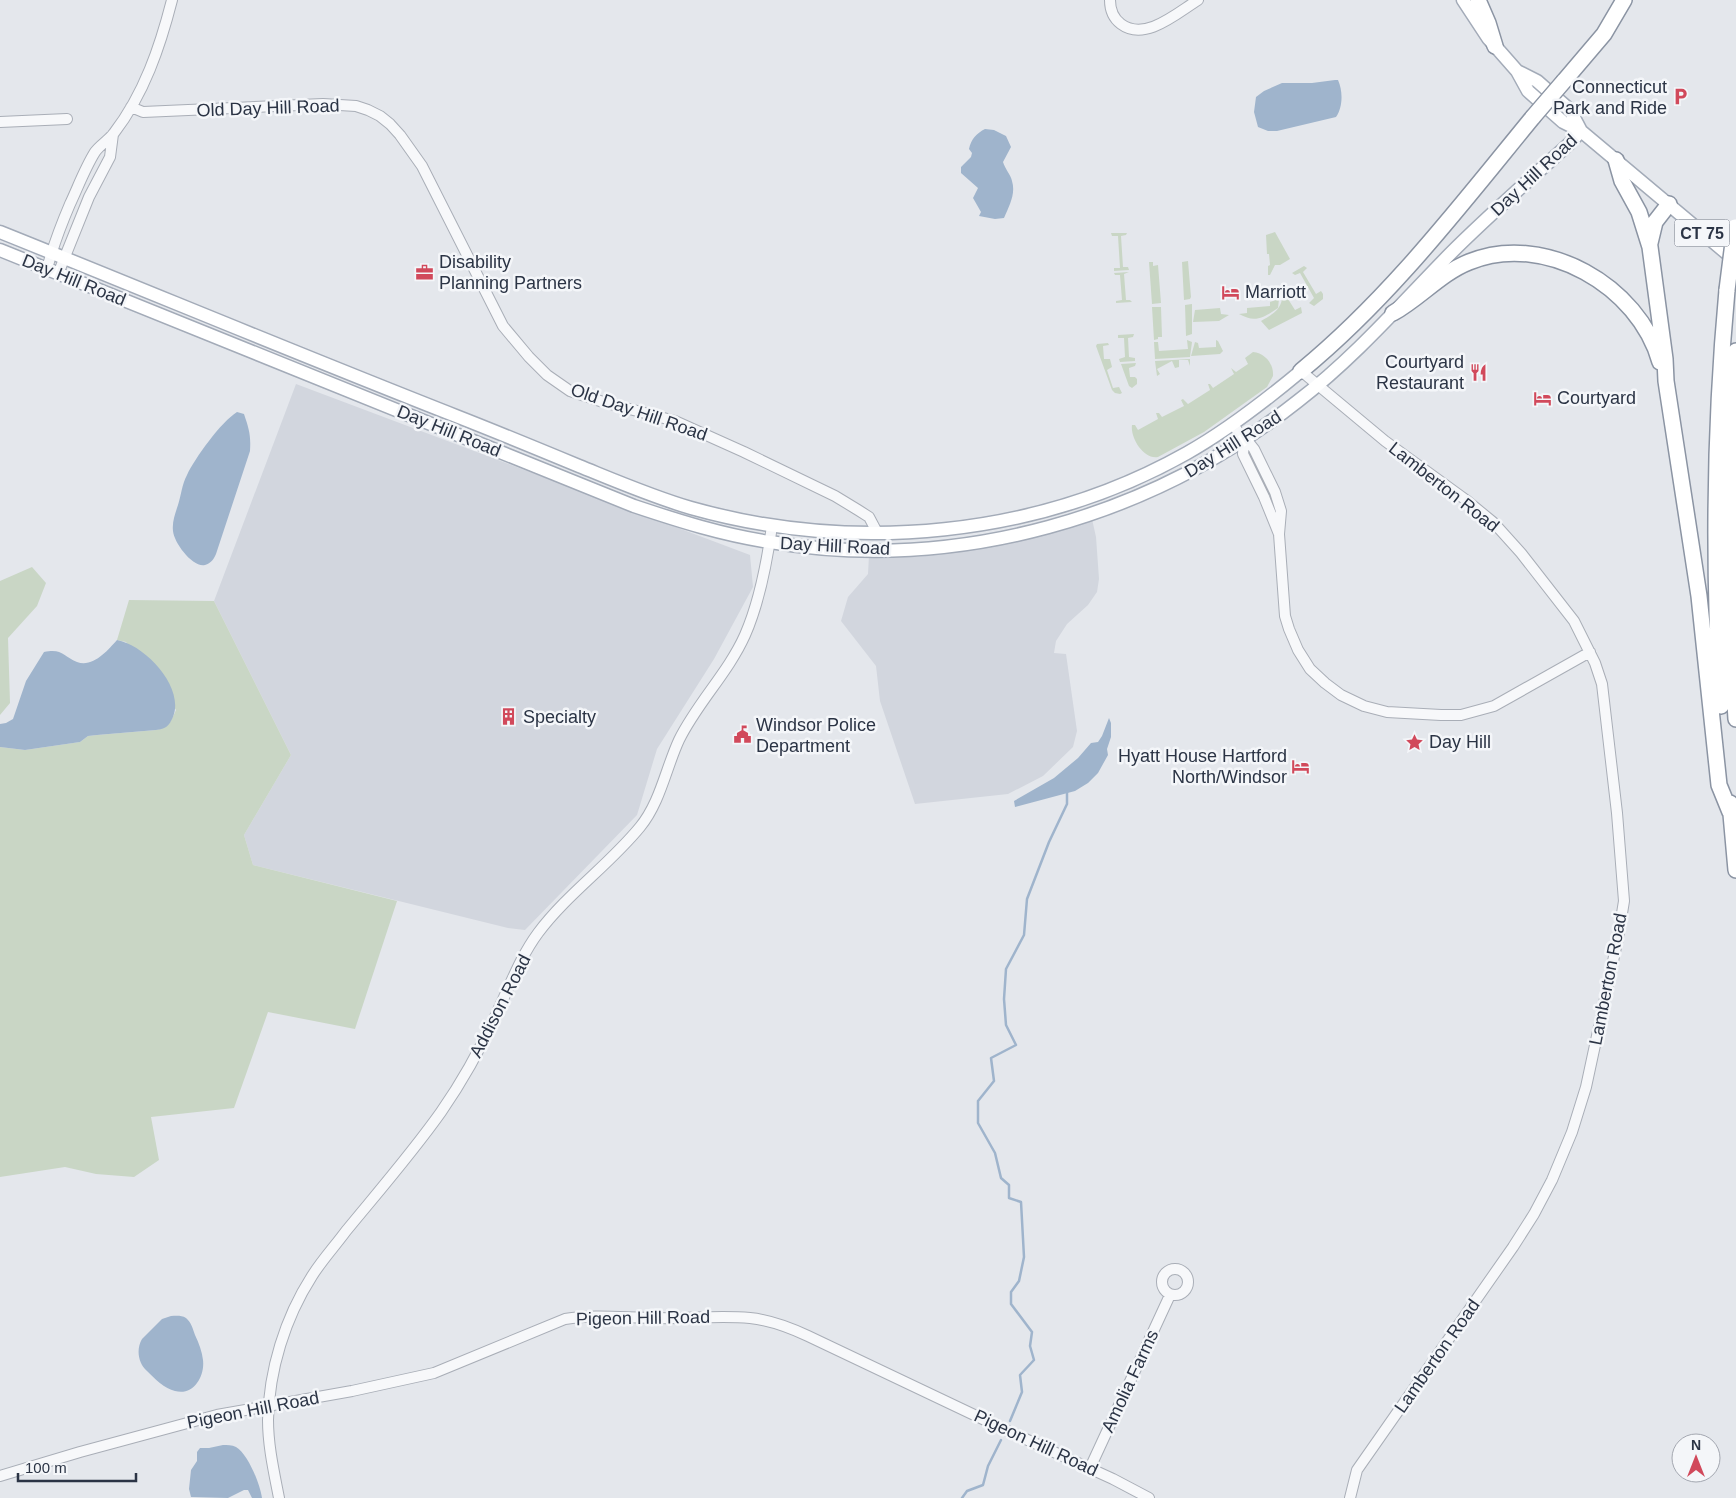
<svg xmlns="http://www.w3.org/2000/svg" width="1736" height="1498" viewBox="0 0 1736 1498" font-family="Arial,sans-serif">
  <rect width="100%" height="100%" fill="#e4e7ec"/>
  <path fill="#d2d6de" d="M296 384 750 555 753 587 714 659 657 749 637 815 525 930 508 928 253 865 244 835 291 755 214 601Z
    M1092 519 1096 537 1099 579 1097 592 1088 605 1067 624 1056 641 1054 653 1066 654 1077 731 1073 747 1043 776 1008 794 915 804 880 701 876 666 841 621 848 597 868 574 869 555 918 557 976 549 1046 535Z"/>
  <path fill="#c9d6c5" d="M1275 232 1290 259 1280 265H1275L1270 275H1268V266L1270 265 1269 254H1267L1266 235Z
    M1111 233H1127L1126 235 1121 236 1123 267H1128L1129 270 1114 271V268H1120L1118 236H1112Z
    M1188 261 1191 297 1190 299 1184 300 1182 262Z
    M1149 262H1153V266L1158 265 1161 303 1152 304Z
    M1304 266 1307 268 1303 272 1316 294 1321 291 1323 294V299L1314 306 1309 303 1314 298 1300 273 1295 275 1292 273Z
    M1129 272 1124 274 1126 300H1130L1132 302 1116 303V301L1122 300 1120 275H1115L1114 273Z
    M1293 293V296L1288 299 1295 310 1301 307 1302 313 1269 330 1261 321C1271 315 1280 311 1282 299Z
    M1279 299 1278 308C1263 318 1255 323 1239 314L1247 313V308L1270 306V302Z
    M1192 304V334L1186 336 1185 305Z
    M1152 307H1161L1162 337H1158V339L1154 340Z
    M1220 308 1221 314 1229 315 1219 321 1193 322 1195 310Z
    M1134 334 1133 337 1128 338 1129 357 1135 358V361L1120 362 1119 359 1125 357 1124 338H1118V335Z
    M1187 340 1192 342 1190 357 1155 359 1154 342H1158L1159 351 1188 349Z
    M1216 340 1218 341 1223 351 1220 354 1191 356 1195 342 1198 343 1199 348 1216 347Z
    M1108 343 1109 345 1103 346 1104 359H1110L1112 367 1107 370 1113 388 1119 387 1122 393 1120 394 1115 393 1112 390 1096 346 1097 344Z
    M1253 352C1265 353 1274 364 1273 376L1267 387 1204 432 1158 457C1144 460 1130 438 1132 425H1135L1138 430 1158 419 1156 413H1159L1162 417 1184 406 1181 400 1183 399 1188 404 1210 390 1208 384H1210L1213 388 1234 374 1231 368 1236 372 1248 364 1245 358Z
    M1190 359V366L1188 360H1179V367L1175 368 1172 361 1157 369 1160 374 1157 376 1155 361Z
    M1136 363 1135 366 1129 368 1130 377H1135L1137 379V384L1132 388 1129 386 1121 364Z
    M32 567 46 583 37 606 8 638 10 703 0 715V581Z
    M129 600 214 601 291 755 244 835 253 865 397 901 355 1029 268 1012 234 1108 151 1117 159 1160 134 1177 96 1174 65 1167 0 1177V747L25 750 80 742 88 736 97 735 156 730C169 728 171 721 176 710L126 642 117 640Z"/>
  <path fill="#9fb4cc" d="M1335 80H1338C1343 91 1343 107 1336 117L1277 131H1268L1258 127 1254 112 1256 97 1264 91 1282 83H1312Z
    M985 129 994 130 1006 136 1011 147 1003 162C1005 169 1011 175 1012 181 1016 194 1009 206 1004 218L995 219 979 216 981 212 973 198 978 188 961 173V167L971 157 972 153 969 149C971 139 977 133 985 129Z
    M237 412 244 414C249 429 251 435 250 451L216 554C214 559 211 563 205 565 193 568 174 543 173 531 172 522 175 514 178 505 181 496 182 484 187 475 195 458 221 422 237 412Z
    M117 640C145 645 185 687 173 717 169 726 166 729 156 730L97 735 88 736 80 742 25 750 0 747V724L6 723 13 719 26 681 44 652C62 648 63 656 77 662 93 668 108 650 117 640Z
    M1109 718 1111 723V737L1107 749 1108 755 1098 773 1088 783 1075 791 1015 807 1014 801 1054 778 1078 758 1091 743 1098 742 1102 736Z
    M171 1316C176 1316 181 1315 186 1318 191 1322 193 1329 195 1335 199 1343 202 1352 203 1360 205 1377 193 1396 175 1391 165 1389 154 1378 147 1371 138 1363 136 1349 142 1339L162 1319Z
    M223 1445C227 1445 232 1445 236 1447 248 1454 260 1484 262 1498H252L248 1490H244L228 1498 191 1497 189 1489 191 1470 197 1461V1452L200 1448H209Z"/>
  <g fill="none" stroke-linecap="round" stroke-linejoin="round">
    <path stroke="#9fb4cc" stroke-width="2.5" d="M1010 1421 1022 1392 1020 1375 1034 1360 1030 1346 1032 1332 1011 1304V1292L1019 1281 1024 1257 1021 1202 1009 1198V1185L1001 1178 995 1153 978 1123V1101L994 1081 991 1058 1016 1045 1006 1025 1004 999 1006 969 1024 935 1027 899 1049 842 1067 804V792
      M962 1498 967 1491 983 1485 988 1466 1001 1440"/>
    <defs>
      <path id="minor" d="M1110 0C1110 9 1113 18 1121 24 1145 42 1177 13 1198 0
        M131 107 143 112 323 104 356 106 368 110 380 116 390 124 400 135 422 166 503 326 529 357 547 375 570 391 603 402 675 421 744 452 835 496 858 510 869 517 878 534
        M0 122 67 119
        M47 269C53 246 61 225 70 204 78 187 85 168 95 152 100 145 109 140 114 133 144 94 160 47 172 0
        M58 274 89 197 110 157 113 134
        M1301 371 1385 441 1466 500 1494 523 1521 553 1574 621 1595 663 1602 684 1617 813 1624 901 1618 938 1586 1087 1572 1132 1552 1180 1534 1214 1513 1247 1357 1470 1350 1498
        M1233 424 1244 441 1250 444 1254 449 1275 492 1281 511 1279 534 1285 616 1289 629 1298 650 1310 669 1325 683 1341 695 1364 706 1387 712 1441 715H1461L1494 706 1590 652
        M1244 441 1243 454 1264 497 1279 534
        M1162 1282a13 13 0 1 1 26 0a13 13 0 1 1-26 0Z
        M1090 1468 1170 1295
        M0 1476 80 1452 217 1415 352 1391 434 1373 565 1319C595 1314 626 1318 657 1318 688 1319 719 1315 750 1318 770 1320 789 1327 808 1336L1008 1431 1113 1479 1149 1498
        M279 1498C274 1472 268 1446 268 1420 269 1370 285 1318 312 1276 322 1260 335 1246 346 1231 378 1192 412 1153 441 1112 464 1079 483 1044 499 1008 511 983 521 956 538 933 567 894 609 865 640 827 660 803 666 768 679 740 697 703 728 673 745 635 760 601 767 562 772 526"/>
      <path id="major" d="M1463 0 1488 38 1517 71 1528 91 1563 122 1581 131 1736 261
        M1517 71 1537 81 1570 110 1581 131
        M0 232C152 293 303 356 456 416 497 432 538 449 579 466 616 481 653 497 691 508 855 554 1038 537 1187 453 1228 430 1265 401 1301 371
        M0 250 634 506C679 521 723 535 770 542 957 573 1150 518 1298 401 1354 358 1401 304 1450 254 1488 216 1529 180 1569 144L1581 131"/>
      <path id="highway" d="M1478 0 1488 23 1495 46
        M1564 81 1604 34 1624 0
        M1616 160 1622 181 1639 212 1650 247 1665 359 1666 381 1699 596 1719 785 1730 812
        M1650 243 1655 222 1669 204
        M1393 313C1420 298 1441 273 1469 262 1544 231 1639 286 1660 362
        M1736 351C1727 474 1727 597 1736 719
        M1301 371C1390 298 1460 206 1533 117
        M1721 706C1713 567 1714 429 1727 290
        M1730 803 1736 870"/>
    </defs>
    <use href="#minor" stroke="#a9aeb7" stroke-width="12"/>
    <use href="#major" stroke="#a3abb8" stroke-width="15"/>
    <use href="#highway" stroke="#8b94a3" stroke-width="18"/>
    <use href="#minor" stroke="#f7f8fa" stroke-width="10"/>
    <use href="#major" stroke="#fff" stroke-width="12"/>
    <use href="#highway" stroke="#fff" stroke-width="15"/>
    <defs>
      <path id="highway-bridge" d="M1533 117 1564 81
        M1727 290 1735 227"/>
    </defs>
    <use href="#highway-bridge" stroke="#8b94a3" stroke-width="18" stroke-linecap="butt"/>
    <use href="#highway-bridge" stroke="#fff" stroke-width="15"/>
  </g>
  <defs>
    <symbol id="parking-bare" viewBox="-9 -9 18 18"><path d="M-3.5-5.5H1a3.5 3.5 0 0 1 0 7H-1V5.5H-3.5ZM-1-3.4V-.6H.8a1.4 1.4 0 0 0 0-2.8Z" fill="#d1495b" stroke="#f4f6f9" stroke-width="2.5" paint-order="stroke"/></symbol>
    <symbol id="office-bare" viewBox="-9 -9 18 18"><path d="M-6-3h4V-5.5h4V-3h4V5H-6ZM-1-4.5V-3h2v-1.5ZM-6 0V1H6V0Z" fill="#d1495b" stroke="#f4f6f9" stroke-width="2.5" paint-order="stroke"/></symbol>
    <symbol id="hotel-bare" viewBox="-9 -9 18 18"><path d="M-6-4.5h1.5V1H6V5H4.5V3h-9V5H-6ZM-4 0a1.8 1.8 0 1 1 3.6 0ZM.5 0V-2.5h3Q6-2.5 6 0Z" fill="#d1495b" stroke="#f4f6f9" stroke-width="2.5" paint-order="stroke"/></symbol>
    <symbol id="restaurant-bare" viewBox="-9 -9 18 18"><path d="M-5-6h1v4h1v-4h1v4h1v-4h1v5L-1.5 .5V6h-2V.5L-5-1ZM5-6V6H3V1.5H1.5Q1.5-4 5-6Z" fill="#d1495b" stroke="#f4f6f9" stroke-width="2.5" paint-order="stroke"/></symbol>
    <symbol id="building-bare" viewBox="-9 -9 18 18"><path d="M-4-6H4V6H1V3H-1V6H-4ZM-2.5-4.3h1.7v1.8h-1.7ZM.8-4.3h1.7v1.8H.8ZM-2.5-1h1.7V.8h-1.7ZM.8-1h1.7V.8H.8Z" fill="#d1495b" stroke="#f4f6f9" stroke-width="2.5" paint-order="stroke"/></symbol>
    <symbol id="civic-bare" viewBox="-9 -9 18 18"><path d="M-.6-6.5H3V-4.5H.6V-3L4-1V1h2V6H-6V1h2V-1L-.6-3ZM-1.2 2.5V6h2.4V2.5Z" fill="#d1495b" stroke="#f4f6f9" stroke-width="2.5" paint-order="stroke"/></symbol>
    <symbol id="sight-bare" viewBox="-9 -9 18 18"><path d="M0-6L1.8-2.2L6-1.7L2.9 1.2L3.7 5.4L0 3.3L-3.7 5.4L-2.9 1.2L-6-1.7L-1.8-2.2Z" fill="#d1495b" stroke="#f4f6f9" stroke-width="2.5" paint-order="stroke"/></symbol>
  </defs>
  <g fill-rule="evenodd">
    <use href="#parking-bare" x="1668" y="84" width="25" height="25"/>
    <use href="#office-bare" x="412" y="260" width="25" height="25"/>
    <use href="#hotel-bare" x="1218" y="280" width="25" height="25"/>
    <use href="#restaurant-bare" x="1466" y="360" width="25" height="25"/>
    <use href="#hotel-bare" x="1530" y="386" width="25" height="25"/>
    <use href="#building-bare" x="496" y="704" width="25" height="25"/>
    <use href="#civic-bare" x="730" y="722" width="25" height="25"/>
    <use href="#sight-bare" x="1402" y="730" width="25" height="25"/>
    <use href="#hotel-bare" x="1288" y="754" width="25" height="25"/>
  </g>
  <g text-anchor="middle" stroke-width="5" stroke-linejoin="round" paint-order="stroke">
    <rect fill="#f4f6f9" stroke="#676e7b" stroke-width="1" x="1674.5" y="219.5" width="55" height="27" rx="4"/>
    <g font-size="16" font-weight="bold" fill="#2b3445">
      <text x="1702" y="239">CT 75</text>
    </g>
    <g font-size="18" fill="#2b3445" stroke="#f4f6f9" text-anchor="start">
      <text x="1667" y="93" text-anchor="end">Connecticut<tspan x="1667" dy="21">Park and Ride</tspan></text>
      <text x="439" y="268">Disability<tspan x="439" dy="21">Planning Partners</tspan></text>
      <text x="1245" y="298">Marriott</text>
      <text x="1464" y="368" text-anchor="end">Courtyard<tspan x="1464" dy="21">Restaurant</tspan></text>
      <text x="1557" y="404">Courtyard</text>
      <text x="523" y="723">Specialty</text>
      <text x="756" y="731">Windsor Police<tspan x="756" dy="21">Department</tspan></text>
      <text x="1429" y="748">Day Hill</text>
      <text x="1287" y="762" text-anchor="end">Hyatt House Hartford<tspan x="1287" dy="21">North/Windsor</tspan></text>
    </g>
    <g font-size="18" fill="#2b3445" stroke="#f4f6f9">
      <text transform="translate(268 108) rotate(-2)" y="6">Old Day Hill Road</text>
      <text transform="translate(1534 175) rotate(-43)" y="6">Day Hill Road</text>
      <text transform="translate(74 280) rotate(22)" y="6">Day Hill Road</text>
      <text transform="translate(639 412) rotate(19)" y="6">Old Day Hill Road</text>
      <text transform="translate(449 431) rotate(22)" y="6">Day Hill Road</text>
      <text transform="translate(1233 444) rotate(-32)" y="6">Day Hill Road</text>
      <text transform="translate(1444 487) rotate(38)" y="6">Lamberton Road</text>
      <text transform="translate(835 546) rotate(3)" y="6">Day Hill Road</text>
      <text transform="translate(1608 979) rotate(-79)" y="6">Lamberton Road</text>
      <text transform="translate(500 1006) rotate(-63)" y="6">Addison Road</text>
      <text transform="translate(643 1318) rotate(-1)" y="6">Pigeon Hill Road</text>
      <text transform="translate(1437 1356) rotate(-55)" y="6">Lamberton Road</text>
      <text transform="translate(1130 1381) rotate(-65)" y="6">Amolia Farms</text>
      <text transform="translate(253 1410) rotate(-11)" y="6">Pigeon Hill Road</text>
      <text transform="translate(1036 1443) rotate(25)" y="6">Pigeon Hill Road</text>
    </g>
  </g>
  <g transform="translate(1696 1458)"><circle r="24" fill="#f4f6f9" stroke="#a4a8b1"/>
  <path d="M0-4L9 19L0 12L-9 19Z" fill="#d1495b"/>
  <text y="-8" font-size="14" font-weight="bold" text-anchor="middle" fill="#2b3445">N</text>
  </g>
  <path d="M18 1473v8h118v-8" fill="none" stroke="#2b3445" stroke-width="2.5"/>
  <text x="25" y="1473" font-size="15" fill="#2b3445" stroke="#f4f6f9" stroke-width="4" paint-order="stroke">100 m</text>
</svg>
